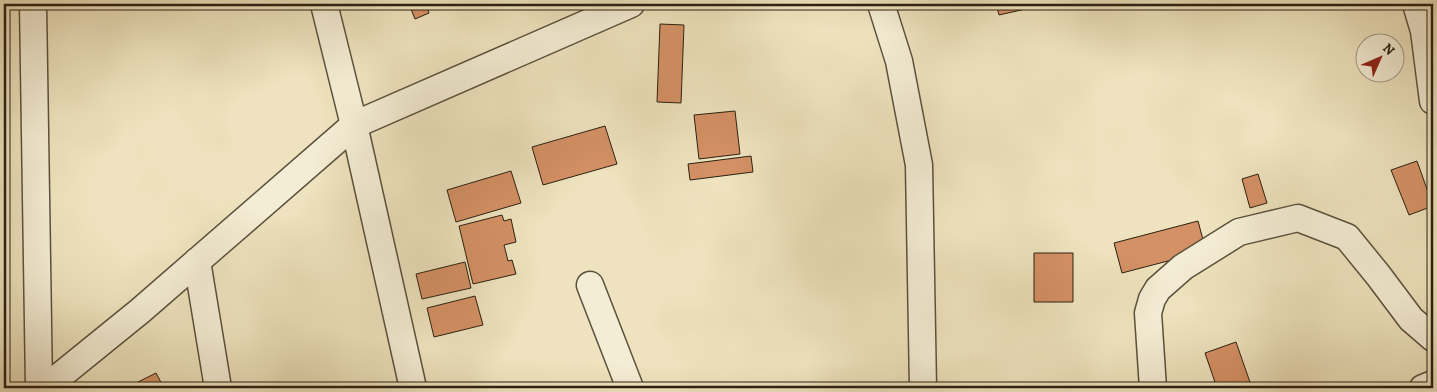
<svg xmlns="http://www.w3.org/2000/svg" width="1437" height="392" viewBox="0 0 1437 392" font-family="Alegreya,serif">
  <rect width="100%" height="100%" fill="#eee3be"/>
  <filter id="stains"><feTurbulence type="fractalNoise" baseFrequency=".004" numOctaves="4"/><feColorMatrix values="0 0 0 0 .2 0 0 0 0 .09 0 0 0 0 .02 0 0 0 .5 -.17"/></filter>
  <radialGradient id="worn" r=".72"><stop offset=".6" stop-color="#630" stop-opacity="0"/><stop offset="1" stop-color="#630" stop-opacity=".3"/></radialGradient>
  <path fill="#d49165" stroke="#2a2012" d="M409 4H426L429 13 415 19Z
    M996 4H1048L999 15Z
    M660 24 684 25 681 103 657 102Z
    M735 111 740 154 699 159 694 115Z
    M605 126 617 164 543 185 532 147Z
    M751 156 753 172 690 180 688 164Z
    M1417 161 1433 206 1409 215 1391 170Z
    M511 171 521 203 456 222 447 190Z
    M1258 174 1267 203 1250 208 1242 179Z
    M502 215 504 221 511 219 516 242 504 245 508 261 512 260 516 274 473 284 459 226Z
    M1198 221 1206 251 1122 273 1114 243Z
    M1034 253H1073V302H1034Z
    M465 262 471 288 422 299 416 274Z
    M475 296 483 325 434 337 427 308Z
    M1236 342 1252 388H1217L1205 353Z
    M156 373 164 388H131L130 386Z"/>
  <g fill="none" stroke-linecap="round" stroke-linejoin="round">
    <defs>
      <path id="street" d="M33 4 39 388
        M324 4 354 125 413 388
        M881 4 899 61 919 165 923 388
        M1416 4 1424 31 1433 101
        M197 261 218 388
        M590 285 630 388
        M45 388 140 311 354 125 631 4
        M1153 388 1148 313 1152 299 1158 289 1183 267 1239 232 1298 218 1347 237 1378 275 1411 319 1433 338
        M1423 388 1433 384"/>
    </defs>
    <use href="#street" stroke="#5b513d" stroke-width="29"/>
    <use href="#street" stroke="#f4edd5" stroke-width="26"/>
  </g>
  <rect width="1437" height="392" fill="none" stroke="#eee3be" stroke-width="20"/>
  <rect x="5" y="5" width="1427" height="382" fill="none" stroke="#2a2012" stroke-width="2.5"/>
  <rect x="10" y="10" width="1417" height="372" fill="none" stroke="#2a2012"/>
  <g transform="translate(1380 58) rotate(45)"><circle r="24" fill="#f4edd5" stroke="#a39b87"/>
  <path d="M0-4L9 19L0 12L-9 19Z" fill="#8f2418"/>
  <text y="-8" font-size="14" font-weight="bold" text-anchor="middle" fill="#2a2012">N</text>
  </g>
  <rect width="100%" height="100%" filter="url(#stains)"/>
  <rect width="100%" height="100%" fill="url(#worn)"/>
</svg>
